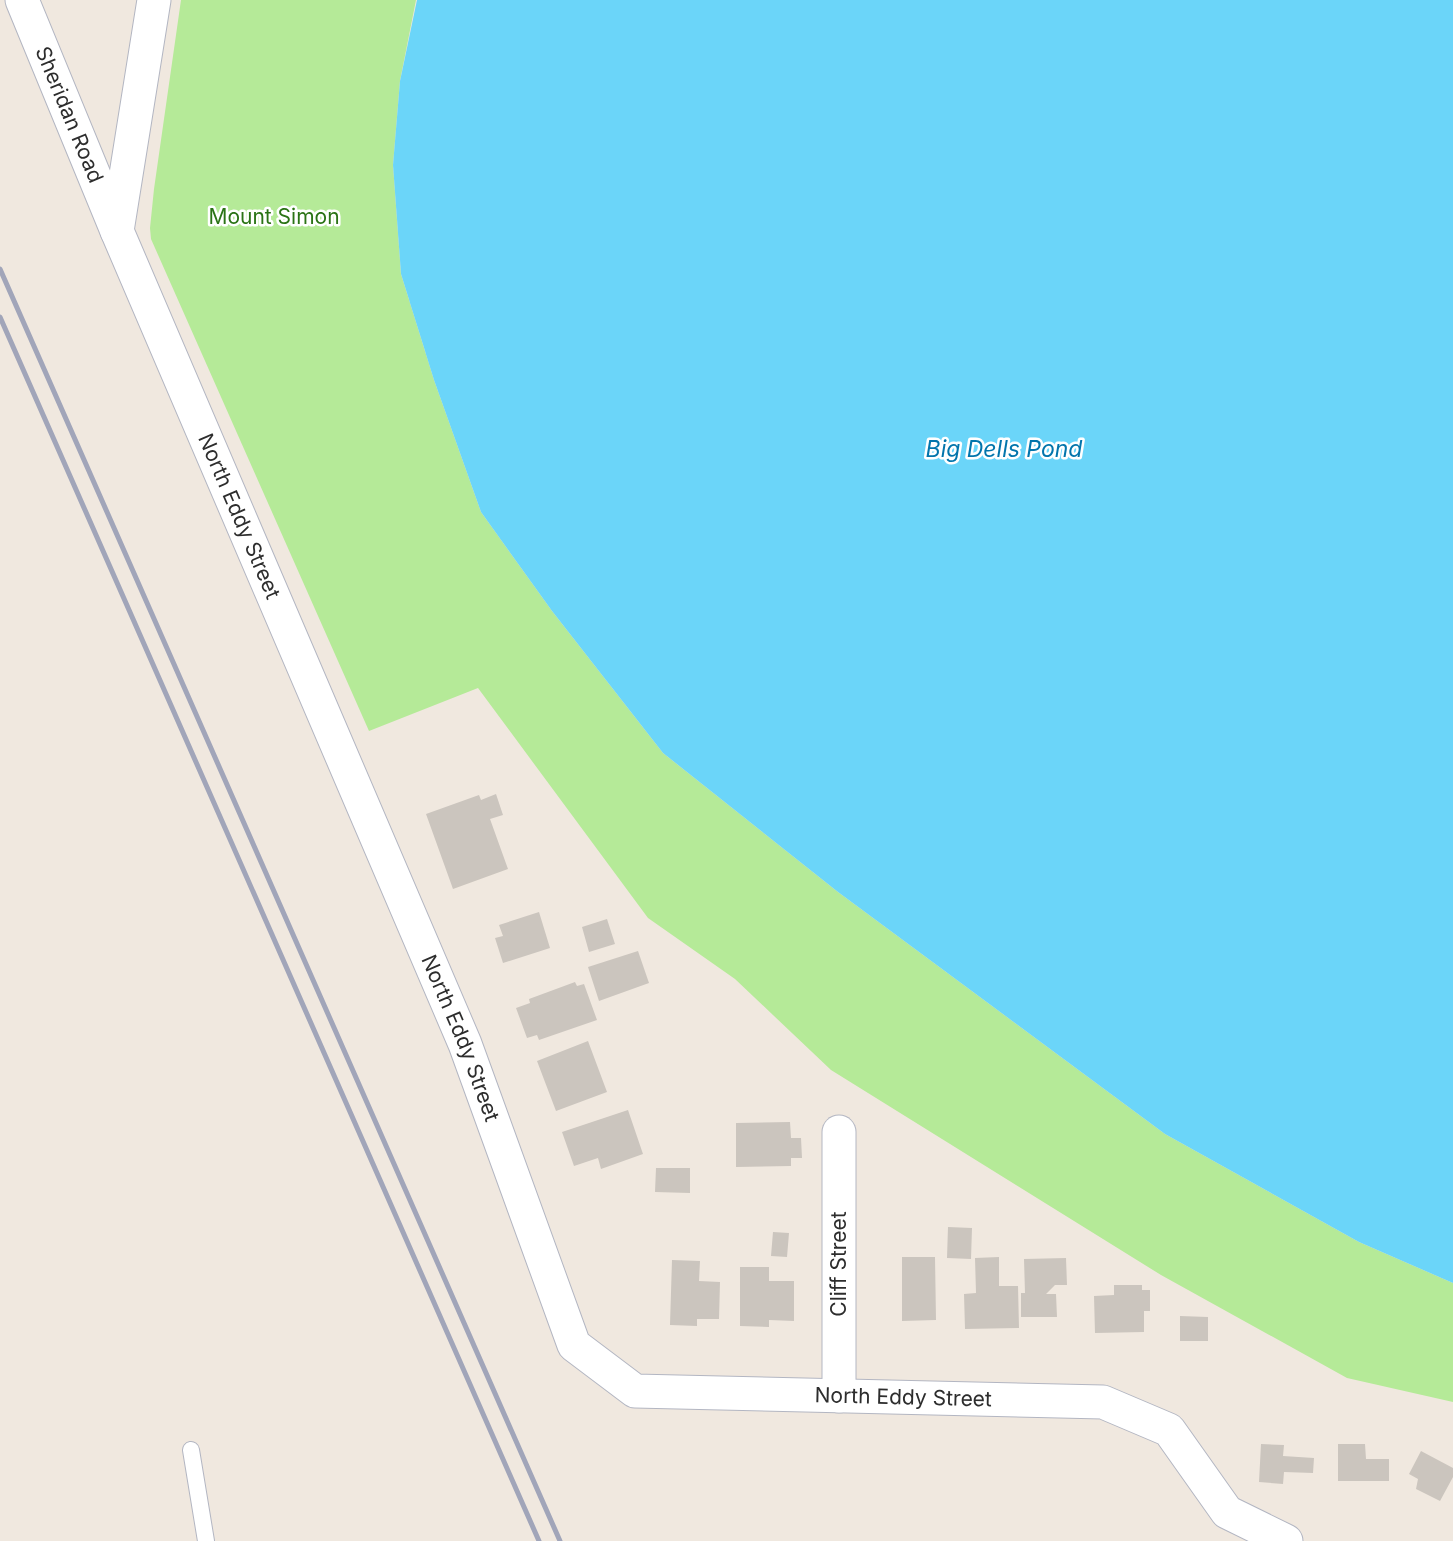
<svg xmlns="http://www.w3.org/2000/svg" width="1453" height="1541" viewBox="0 0 1453 1541" font-family="Inter,sans-serif">
  <rect width="100%" height="100%" fill="#f0e8df"/>
  <path fill="#b5ea98" d="M181 0H416L400 81 393 165 401 274 434 380 481 512 552 611 663 753 838 892 1165 1134 1359 1242 1453 1283V1402L1347 1378 1161 1275 831 1070 735 979 648 918 478 688 369 731 151 239 150 228 154 189Z"/>
  <path fill="#6bd5f9" d="M417 0H1453V1283L1359 1242 1165 1134 838 892 663 753 552 611 481 512 434 380 401 274 393 165 400 81Z"/>
  <path fill="#cbc5be" d="M496 794 503 815 490 819 508 869 453 889 426 814 479 795 481 800Z
    M539 912 550 948 503 963 495 938 503 936 499 925Z
    M607 919 615 944 589 952 582 927Z
    M638 951 649 983 599 1001 588 967Z
    M575 982 577 986 584 984 597 1020 539 1040 537 1035 527 1038 516 1008 530 1003 529 999Z
    M588 1041 607 1092 556 1111 537 1061Z
    M628 1110 643 1154 601 1169 598 1158 574 1166 562 1132Z
    M790 1122 791 1138H801L802 1158H791V1166L736 1167V1123Z
    M656 1168H690V1193L655 1192Z
    M948 1227 972 1228 971 1259 947 1258Z
    M773 1232 789 1233 787 1257 771 1256Z
    M902 1257H935L936 1320 902 1321Z
    M999 1257V1286H1018L1019 1328 965 1329 964 1294 976 1293 975 1258Z
    M1066 1258 1067 1285H1055L1046 1294H1056L1057 1317H1021V1293H1025L1024 1259Z
    M672 1260 700 1261 699 1281 720 1282 719 1319H697V1326L670 1325Z
    M740 1267H769V1281H794V1321L769 1320V1327L740 1326Z
    M1114 1285H1142V1290H1150V1311H1144V1332L1095 1333 1094 1296 1114 1295Z
    M1180 1316 1208 1317V1341H1180Z
    M1261 1444 1284 1445 1283 1456 1314 1458 1313 1473 1284 1472 1283 1484 1259 1482Z
    M1338 1444H1365L1366 1459H1389V1481H1338Z
    M1421 1451 1453 1468V1477L1440 1501 1416 1489 1418 1479 1409 1474Z"/>
  <g fill="none" stroke-linecap="round" stroke-linejoin="round">
    <defs>
      <path id="service" d="M191 1450 206 1541"/>
      <g id="minor">
        <path id="s1" d="M22 0 117 231 465 1044 574 1345 635 1391 1103 1402 1169 1430 1227 1512 1286 1541"/>
        <path d="M117 231 154 0"/>
        <path d="M839 1396V1132"/>
      </g>
    </defs>
    <use href="#service" stroke="#b3b6c2" stroke-width="18"/>
    <use href="#minor" stroke="#b3b6c2" stroke-width="35"/>
    <use href="#service" stroke="#fff" stroke-width="16"/>
    <use href="#minor" stroke="#fff" stroke-width="33"/>
    <path stroke="#a1a5b9" stroke-width="5" d="M0 269 560 1541
      M0 317 539 1541"/>
  </g>
  <g text-anchor="middle" stroke-width="5" stroke-linejoin="round" paint-order="stroke">
    <g font-size="21" fill="#2d2d2d" stroke="#fff">
      <text dy="7" stroke="none"><textPath href="#s1" startOffset="124">Sheridan Road</textPath></text>
      <text dy="7" stroke="none"><textPath href="#s1" startOffset="560">North Eddy Street</textPath></text>
      <text dy="7" stroke="none"><textPath href="#s1" startOffset="1127">North Eddy Street</textPath></text>
      <text transform="translate(839 1264) rotate(-90)" y="7">Cliff Street</text>
      <text dy="7" stroke="none"><textPath href="#s1" startOffset="1799">North Eddy Street</textPath></text>
    </g>
    <g font-size="21" fill="#2a7315" stroke="#fff">
      <text x="274" y="224">Mount Simon</text>
    </g>
    <g font-size="23" font-style="italic" fill="#0275ac" stroke="#fff">
      <text x="1004" y="457">Big Dells Pond</text>
    </g>
  </g>
</svg>
